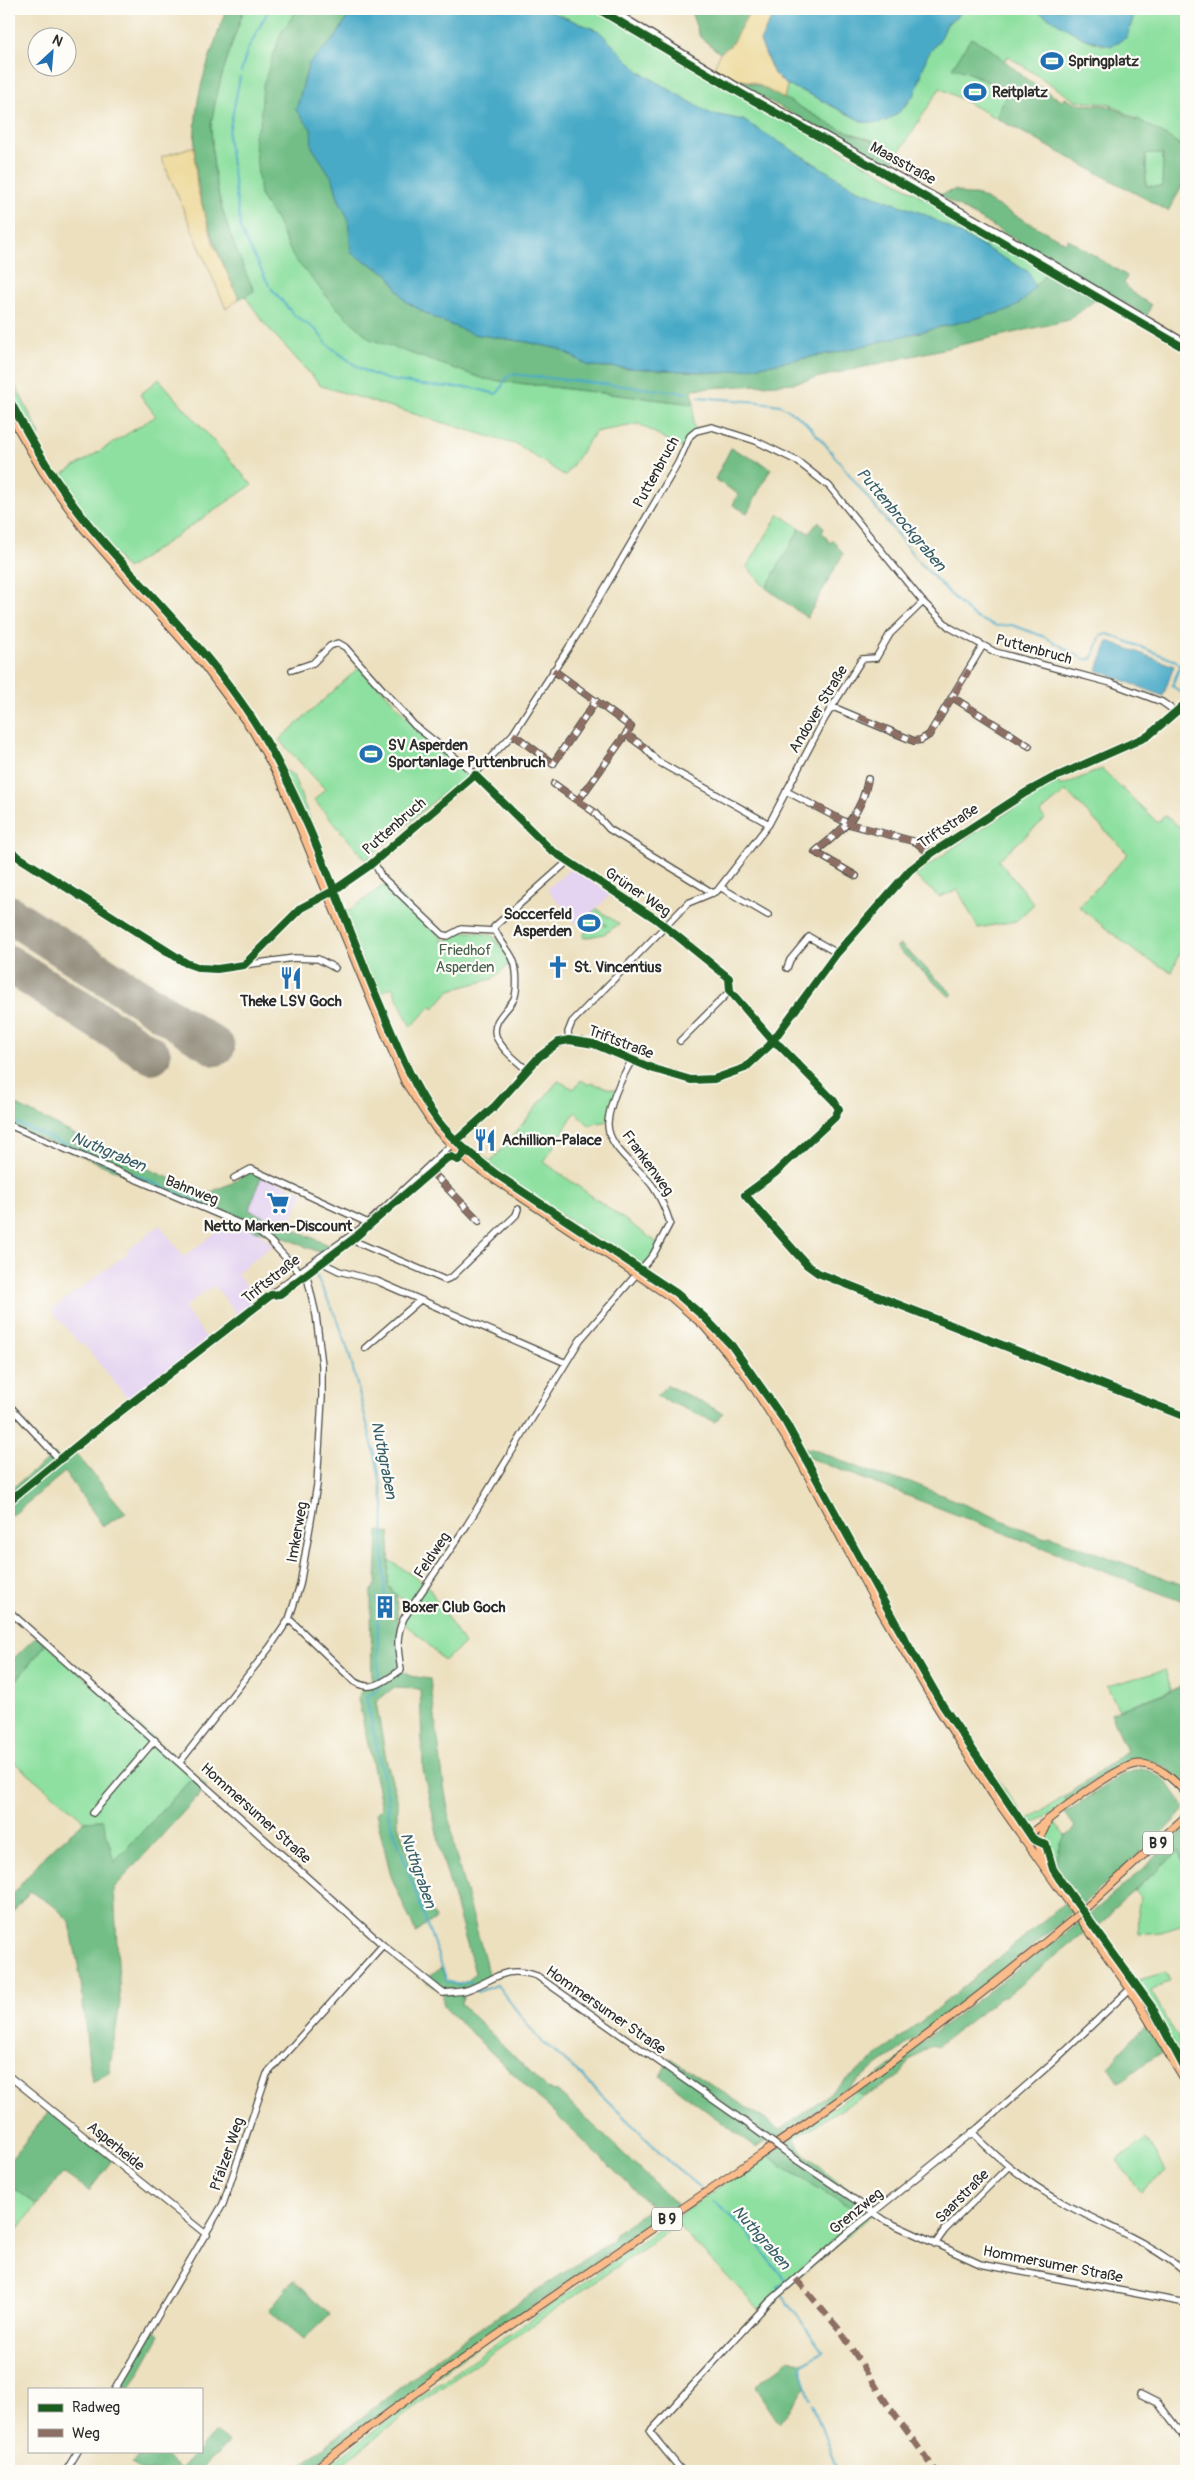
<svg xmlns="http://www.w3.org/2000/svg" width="1195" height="2480" viewBox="0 0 1195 2480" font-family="Pangolin,sans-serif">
  <rect width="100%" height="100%" fill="#fdfcf7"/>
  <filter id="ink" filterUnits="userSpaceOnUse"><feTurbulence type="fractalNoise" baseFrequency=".02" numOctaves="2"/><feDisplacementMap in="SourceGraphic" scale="10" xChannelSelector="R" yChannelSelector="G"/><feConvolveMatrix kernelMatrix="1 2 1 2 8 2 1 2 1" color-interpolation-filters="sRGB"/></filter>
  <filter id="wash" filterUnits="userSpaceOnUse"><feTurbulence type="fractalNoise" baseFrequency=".0096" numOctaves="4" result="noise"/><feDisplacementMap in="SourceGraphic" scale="20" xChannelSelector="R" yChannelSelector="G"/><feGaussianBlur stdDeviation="1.12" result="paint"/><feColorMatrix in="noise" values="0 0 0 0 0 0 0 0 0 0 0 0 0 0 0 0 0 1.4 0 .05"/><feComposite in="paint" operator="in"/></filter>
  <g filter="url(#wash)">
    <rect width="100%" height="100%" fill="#ece0bf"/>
    <path fill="#e4d3f1" d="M569 870H573L612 894 578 925 547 889Z
      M262 1174 304 1193 288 1227 249 1210Z
      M231 1220 257 1231 273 1245 237 1273 259 1305 241 1320 215 1286 204 1292 184 1308 210 1343 131 1403 83 1343H79L51 1310 128 1253 127 1251 160 1225 184 1257Z"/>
    <path fill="#8ee0a0" stroke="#5c8666" d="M244 9H298L281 33 260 195 276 220 484 379 694 404 693 424 696 431 684 449 639 424 595 432 565 476 518 445 321 386 264 323 245 296 254 291C232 244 214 198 212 145 212 137 210 127 212 119 218 81 232 44 244 9Z
      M544 9H598L742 94 1049 269 1035 287 1029 272 924 214 856 189 743 120 709 113 640 72 599 31Z
      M963 9H1034L1083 38 1102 45 1127 36 1136 9H1186V148L1110 104 1076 101 1008 56 1004 61 988 47 961 70C979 77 992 83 1005 97L996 118 940 88 898 154 887 145 840 129 784 99 787 85 807 93 863 122 886 121 907 105 921 78 922 68 927 56 942 36 947 24 957 17Z
      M1146 154H1163L1162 187 1146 186Z
      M9 372 40 435 31 441 9 399Z
      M159 379 252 485 127 569 87 522 55 479 156 416 140 395Z
      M779 514 800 528 766 588 747 567Z
      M361 666 414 725 467 767 468 781 451 795 447 791 442 794 366 860 314 800 325 789 279 740Z
      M273 745 285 770 293 775 323 853 319 856 292 790 270 748Z
      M1102 769 1158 823 1164 815 1186 832V938L1172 972 1141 956 1079 907 1128 854 1066 791 1040 813 1045 819 998 860 1034 904 1016 921 978 928 958 890 939 897 915 876 962 841 1057 781 1061 786Z
      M387 883 442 938 443 942H446C454 926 478 933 492 935L509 956 510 964 492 979 450 990 434 1008 431 1006 411 1027 392 987 376 995 343 915Z
      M597 909 619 924 604 934 583 938 586 930 581 925 592 915 597 922 587 932 599 922 607 926 592 914Z
      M581 1080 589 1085 591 1083 618 1091 608 1121 589 1125 575 1112 544 1162 659 1244 642 1269 480 1161 484 1157 491 1162 558 1081 574 1089Z
      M389 1560 427 1585 464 1644 444 1661 423 1639 402 1622 412 1606 396 1595 388 1585Z
      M46 1644 195 1775 113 1863 103 1820 85 1821 9 1758V1689Z
      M1165 1670 1171 1690 1119 1710 1107 1686Z
      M985 1762 1027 1820 1064 1797 1067 1803 1026 1828 982 1764Z
      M1054 1821 1065 1835C1048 1872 1057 1876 1079 1907L1077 1908 1045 1861 1040 1840 1047 1828Z
      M1179 1850 1186 1869V1924L1160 1932 1139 1934 1138 1908 1141 1897 1134 1891Z
      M1166 1972 1170 1981 1151 1991 1186 2052V2071L1152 2007 1135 1984 1139 1980Z
      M857 2091 863 2096 794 2139 792 2137Z
      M1146 2139 1166 2172 1140 2192 1117 2160Z
      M767 2154 781 2166 850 2207 855 2201 873 2214 760 2310 677 2225 428 2397 333 2471H320L437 2385Z
      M9 2184 37 2205 9 2241Z"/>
    <path fill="#72be86" stroke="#4e7458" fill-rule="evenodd" d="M226 9H244C232 44 218 81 212 119 210 127 212 137 212 145 214 198 232 244 254 291L239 299C209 234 187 182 197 108 200 79 217 38 226 9Z
      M298 9H352L336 37 309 63 296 110 312 129V147L333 179 338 198 348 218 352 253 388 274 405 301 434 318 473 334 527 342 559 349 589 366 722 373 838 352 1010 310 1024 300 1049 269 1098 298 1069 320 794 383 692 389 694 404 484 379 370 339 336 307 293 257 276 220 260 195 254 135 260 124 263 85 281 33Z
      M690 9H751L731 45 720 53 700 37Z
      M971 38 988 47 1030 82 1062 101 1065 98C1080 107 1083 104 1099 105 1113 105 1125 114 1136 121L1138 119 1186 148V180L1168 211 996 118 1005 97C990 81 973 72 952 68ZM1146 154H1163L1162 187 1146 186Z
      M734 78C772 87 804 111 838 128 859 138 880 140 898 154L890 167 740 85Z
      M955 190 967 195H978L1066 243 1068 239 1127 276 1124 283 1131 292 1151 305 1147 316 939 195Z
      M731 448 771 468 747 513 733 505 738 494 715 479Z
      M819 521 824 529 822 532 830 543 833 540 843 554 807 618 766 588 800 528 809 533Z
      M901 945 953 994 950 997 896 947Z
      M9 1101 107 1151 206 1194 232 1183 251 1169 262 1174 249 1210 331 1246 321 1253 276 1234 257 1231 9 1125Z
      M667 1385 723 1413 715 1422 656 1396Z
      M799 1447 812 1449 883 1477 908 1481 1045 1538 1050 1536 1186 1586V1603L804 1456Z
      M72 1449 126 1513 103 1526 65 1472 9 1518V1491L55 1454 60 1459Z
      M378 1531 390 1533 388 1585 396 1595 401 1670 410 1676 430 1679 444 1786 457 1860 490 1978 465 1991 461 2004 547 2089 557 2091 678 2205 505 2326 306 2471H293L456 2344 612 2241 616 2233 652 2207 443 2006V1993L423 1979 441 1968 447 1981C459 1987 467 1984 475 1973L443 1860 423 1770 420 1689 393 1688 376 1702 386 1759 397 1799V1821L420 1889 436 1920 426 1924 416 1933 391 1876 376 1813 382 1808 358 1698 364 1688 372 1687 371 1593 376 1583Z
      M37 1636 46 1644 9 1689V1663Z
      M1186 1685V1784C1175 1776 1164 1764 1151 1761 1120 1754 1089 1786 1067 1803L1064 1797 1127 1751 1111 1713Z
      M1140 1769C1162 1771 1172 1788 1183 1806V1811L1164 1831 1079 1907C1057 1876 1048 1871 1065 1835L1070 1834 1075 1827 1065 1813 1122 1775Z
      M195 1775 207 1786 114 1888 120 2002 109 2073 92 2082C87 2051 85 2021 82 1990 80 1968 73 1945 70 1922L54 1906 30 1891 9 1917V1899L46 1854 85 1821 103 1820 114 1862Z
      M1186 1828V1869L1179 1851 1112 1910 1109 1917 1095 1929 1087 1917 1143 1869Z
      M1064 1903 1072 1913C977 1994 877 2068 775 2139L772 2136 756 2148 660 2076 670 2058 781 2130C878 2057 972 1982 1064 1903Z
      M1079 1923 1085 1932 1005 1997 999 1998 937 2047 932 2045 908 2062 902 2073 877 2091 863 2096 857 2091Z
      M1149 2024 1164 2050 1119 2082 1109 2067 1121 2050Z
      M50 2110 112 2160 89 2191 63 2173 37 2205 9 2184V2162Z
      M792 2137 805 2154 834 2179 859 2197 850 2207 781 2166 767 2154Z
      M293 2280 330 2314 304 2339 269 2310Z
      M152 2328 160 2335 130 2389H116Z
      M790 2359 803 2363 801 2367 806 2387 779 2423 755 2387Z
      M215 2432 229 2443 199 2471H141L131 2462C156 2442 158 2453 181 2469L197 2451H201V2447Z"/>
    <path fill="#eeda9e" stroke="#8c8264" d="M751 9H776L760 41 774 74 787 85 784 99 755 83 734 78 714 67 720 53 731 45Z
      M194 146 197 188 214 245 239 299 226 309 161 157Z"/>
    <path fill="#48aac7" stroke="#3a6a79" d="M352 9H544L599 31 640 72 709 113 743 120 856 189 924 214 1029 272 1035 287 1024 300 1010 310 838 352 722 373 589 366 559 349 527 342 473 334 434 318 405 301 388 274 351 253 348 218 338 198 333 179 312 147 311 129 296 110 309 63 336 37Z
      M776 9H963L957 17 947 24 942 36 927 56 915 94 897 114 886 121 875 123 863 122 807 93 787 85 774 74 760 41Z
      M1034 9H1136L1127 37 1111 46 1083 38Z
      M1108 641 1174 666 1163 696 1097 670Z"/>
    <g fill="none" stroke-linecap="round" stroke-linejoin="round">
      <path stroke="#48aac7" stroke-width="2" d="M241 72 247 51 269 9
        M240 77 228 137 241 231 269 285
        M271 288 294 315 316 330 328 345 359 368 372 374 389 380 430 386 474 388 496 394C504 389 502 379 511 374L688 393
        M698 397 759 402 780 405 792 412 804 421 825 444 919 562 961 605 976 618 997 626 1012 625 1045 637 1084 659H1092L1101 636 1108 634 1176 661 1180 666 1172 686 1186 695
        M9 1120 255 1227
        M275 1241 293 1261 300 1264
        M315 1273 338 1321 349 1353 377 1463 384 1504 383 1541 385 1598 377 1599 379 1682
        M379 1687 378 1690 366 1697 388 1797V1814L447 1981 458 1985 469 1981 471 1984
        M475 1989 477 1992 497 1985 537 2037 578 2072 672 2164 700 2187
        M712 2200 744 2228 786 2281 777 2288 779 2290
        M782 2294 823 2352 803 2363 801 2367 810 2399
        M812 2404 838 2471"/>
      <path stroke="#8c8675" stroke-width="38" d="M9 914 216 1047
        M9 964 152 1055"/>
    </g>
  </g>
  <g filter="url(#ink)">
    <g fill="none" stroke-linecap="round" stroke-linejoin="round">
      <defs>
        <path id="minor" d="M610 9 742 89 1011 239 1186 343
          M292 670 313 663 330 646 338 643 345 647 414 725 467 767 551 850 656 919 729 978 730 991 773 1041
          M553 670 631 727 578 801 554 784
          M952 697 1029 746
          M833 707 914 741 921 740 929 735 982 647
          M513 734 553 764 596 701
          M626 734 645 748 657 761 769 824
          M786 791 849 824 916 842 930 854
          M578 801 594 812 609 829 713 893
          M374 862 381 876 443 935 448 936 461 929 495 931
          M856 876 815 852C843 829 861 817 868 779
          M720 887 768 915
          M244 965 301 908 333 891 369 866 468 781 513 734 582 627 678 463 690 436 696 431 712 427 756 441 797 461 829 486 923 602 949 627 995 652 1111 683 1162 702 1176 712
          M244 965 294 958 318 959 335 968
          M787 968 790 960 809 937 837 953
          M569 1040 568 1032 572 1022 688 903 717 891 769 824 825 718 862 659 876 658 890 634 923 602
          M680 1041 730 991
          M527 1070C517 1061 501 1049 496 1036 491 1021 508 1010 514 999 517 992 517 979 516 971 515 953 499 944 494 927L567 862
          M9 1125 257 1231 270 1241 300 1273
          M428 1168 479 1221
          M234 1178 251 1169 368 1223
          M347 1238 445 1280 452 1277 516 1215 518 1209
          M320 1257 325 1264 339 1271 377 1281 566 1363
          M365 1348 419 1301
          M9 1405 59 1459
          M9 1501 151 1387 305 1268 368 1223 451 1145 478 1123 549 1048 569 1040H581L654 1069 691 1080 714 1079 745 1068 769 1046 837 953 910 870 932 853 1025 793 1051 779 1148 736 1186 703
          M9 1611 383 1945 443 1993C451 1992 460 1992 467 1990 497 1979 503 1965 537 1976L745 2122
          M289 1619 355 1682C373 1693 385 1680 401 1670 398 1651 395 1636 404 1618L467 1525 580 1340 653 1255 670 1223C666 1210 661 1199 654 1188 641 1168 606 1148 608 1122 610 1102 622 1077 632 1060
          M180 1762 270 1647 289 1619 300 1585 317 1485 322 1397V1365L316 1315 305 1268
          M93 1813 155 1740
          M9 2076 207 2235
          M972 2132C999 2160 1029 2184 1063 2203 1103 2225 1151 2242 1186 2273
          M798 2161 886 2221 980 2264 1186 2303
          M935 2244 945 2230 1009 2166
          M115 2389 223 2204 267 2074 383 1945
          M1140 2394 1158 2403 1186 2440
          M66 2471 78 2451
          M682 2471 650 2432 769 2302 850 2231 978 2128 1054 2061 1130 1989"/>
        <path id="major" d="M9 413 43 472 83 528 203 664 253 731 281 781 405 1082 436 1129 470 1163 672 1298 703 1325 745 1374 798 1457 872 1596 931 1697 993 1795 1130 1989 1186 2083
          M1023 1839C1046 1822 1113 1766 1138 1764 1158 1763 1174 1780 1186 1793
          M1043 1862 1038 1842 1047 1823
          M1088 1906 1186 1816
          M312 2471C471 2347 642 2238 808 2122 898 2059 985 1992 1070 1922"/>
      </defs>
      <use href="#minor" stroke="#484641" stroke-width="8"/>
      <use href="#major" stroke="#484641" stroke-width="9"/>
      <use href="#minor" stroke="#fff" stroke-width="5.5"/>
      <use href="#major" stroke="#fabc8b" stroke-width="7"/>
      <defs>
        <path id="minor-bridge" d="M745 2122 798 2161"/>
        <path id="major-bridge" d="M1070 1922 1088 1906"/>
      </defs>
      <use href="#minor-bridge" stroke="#484641" stroke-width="8" stroke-linecap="butt"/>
      <use href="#major-bridge" stroke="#484641" stroke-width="9" stroke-linecap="butt"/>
      <use href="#minor-bridge" stroke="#fff" stroke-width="5.5"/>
      <use href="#major-bridge" stroke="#fabc8b" stroke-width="7"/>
      <path stroke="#8d6e63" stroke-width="6" stroke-dasharray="12 6" stroke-linecap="butt" d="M553 670 631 727 578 801 554 784
        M952 697 1029 746
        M859 717 914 741 921 740 929 735 969 670
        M513 734 553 764 596 701
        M626 734 645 748
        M578 801 594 812
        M815 806 849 824 916 842 930 854
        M856 876 815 852C843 829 861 817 868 779
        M429 1169 479 1221
        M796 2279 839 2329 890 2408 936 2471"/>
      <defs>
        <path id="cycleway" d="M598 9 742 94 870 165 1186 349
          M9 399C32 443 57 486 89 525 150 598 224 664 270 748 315 829 344 920 380 1005 397 1045 412 1085 438 1121 454 1142 476 1158 496 1174L676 1293 704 1317 732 1346 786 1423 896 1624 943 1706 1033 1839 1046 1845 1053 1869 1060 1880 1152 2007 1186 2071
          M9 851 186 963 200 968 217 969 244 965 301 908 333 891 369 866 475 775 551 850 656 919 729 978 730 991 773 1041 780 1046 834 1101 839 1109 835 1117 775 1173 745 1195 807 1265 818 1273 1186 1417
          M457 1140 495 1106 539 1057 559 1042 569 1040 594 1044 654 1069 691 1080 714 1079 745 1068 769 1046 837 953 910 870 932 853 1025 793 1051 779 1148 736 1186 703
          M9 1501 90 1435 271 1295 280 1294 352 1240 447 1158 451 1157 458 1160 467 1150"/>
      </defs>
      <use href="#cycleway" stroke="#fdfcf7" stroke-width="11"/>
      <use href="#cycleway" stroke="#1b5e20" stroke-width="8"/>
    </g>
  </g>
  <defs>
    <symbol id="stadium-bare" viewBox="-9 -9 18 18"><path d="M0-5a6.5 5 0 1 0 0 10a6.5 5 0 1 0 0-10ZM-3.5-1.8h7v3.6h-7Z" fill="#1f6fb2" stroke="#fdfcf7" stroke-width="2.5" paint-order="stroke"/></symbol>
    <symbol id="church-bare" viewBox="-9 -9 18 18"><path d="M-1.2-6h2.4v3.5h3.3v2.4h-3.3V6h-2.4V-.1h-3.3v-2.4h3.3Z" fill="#1f6fb2" stroke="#fdfcf7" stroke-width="2.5" paint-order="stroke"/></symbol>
    <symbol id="restaurant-bare" viewBox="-9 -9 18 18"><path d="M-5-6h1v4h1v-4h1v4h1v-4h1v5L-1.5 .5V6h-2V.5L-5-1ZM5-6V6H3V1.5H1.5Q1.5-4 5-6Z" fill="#1f6fb2" stroke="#fdfcf7" stroke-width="2.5" paint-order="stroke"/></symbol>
    <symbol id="supermarket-bare" viewBox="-9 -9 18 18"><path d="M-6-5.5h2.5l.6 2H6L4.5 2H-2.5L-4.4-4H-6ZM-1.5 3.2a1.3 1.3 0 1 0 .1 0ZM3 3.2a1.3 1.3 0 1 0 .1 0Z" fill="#1f6fb2" stroke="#fdfcf7" stroke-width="2.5" paint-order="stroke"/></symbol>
    <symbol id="building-bare" viewBox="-9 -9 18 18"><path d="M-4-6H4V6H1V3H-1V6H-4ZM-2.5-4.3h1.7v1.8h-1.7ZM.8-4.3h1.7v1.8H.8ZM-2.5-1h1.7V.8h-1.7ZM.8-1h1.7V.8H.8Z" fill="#1f6fb2" stroke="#fdfcf7" stroke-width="2.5" paint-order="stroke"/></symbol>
  </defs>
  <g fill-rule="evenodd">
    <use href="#stadium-bare" x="1036" y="45" width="32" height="32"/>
    <use href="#stadium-bare" x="959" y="76" width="32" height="32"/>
    <use href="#stadium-bare" x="355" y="738" width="32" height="32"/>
    <use href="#stadium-bare" x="573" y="907" width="32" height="32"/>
    <use href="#church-bare" x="542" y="951" width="32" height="32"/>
    <use href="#restaurant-bare" x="275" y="962" width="32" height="32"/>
    <use href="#restaurant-bare" x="469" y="1124" width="32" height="32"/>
    <use href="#supermarket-bare" x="262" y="1187" width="32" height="32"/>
    <use href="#building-bare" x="369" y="1591" width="32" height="32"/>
  </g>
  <g text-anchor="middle" stroke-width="4.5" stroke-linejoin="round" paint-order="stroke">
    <g fill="#fdfcf7" stroke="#6a6a68" stroke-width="1">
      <rect x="1143" y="1831.5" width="30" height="23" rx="4"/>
      <rect x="652" y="2207.5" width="30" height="23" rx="4"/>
    </g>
    <g font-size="14" font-weight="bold" fill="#2b2b2b">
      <text x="1158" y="1848">B 9</text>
      <text x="667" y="2224">B 9</text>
    </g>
    <g font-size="15" font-weight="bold" fill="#2b2b2b" stroke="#fdfcf7" text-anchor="start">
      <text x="1068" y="66">Springplatz</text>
      <text x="992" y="97">Reitplatz</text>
      <text x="388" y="750">SV Asperden<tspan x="388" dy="17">Sportanlage Puttenbruch</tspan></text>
      <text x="572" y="919" text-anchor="end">Soccerfeld<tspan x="572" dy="17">Asperden</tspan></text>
      <text x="574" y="972">St. Vincentius</text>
      <text x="291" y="1006" text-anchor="middle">Theke LSV Goch</text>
      <text x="502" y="1145">Achillion-Palace</text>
      <text x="278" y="1231" text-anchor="middle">Netto Marken-Discount</text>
      <text x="402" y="1612">Boxer Club Goch</text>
    </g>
    <g font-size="15" fill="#2b2b2b" stroke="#fdfcf7">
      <text transform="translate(903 163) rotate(29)" y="5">Maasstraße</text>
      <text transform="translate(656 472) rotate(-61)" y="5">Puttenbruch</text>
      <text transform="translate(1034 649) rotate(15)" y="5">Puttenbruch</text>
      <text transform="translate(818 709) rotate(-59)" y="5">Andover Straße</text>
      <text transform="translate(394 826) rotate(-41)" y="5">Puttenbruch</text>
      <text transform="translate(948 826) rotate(-33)" y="5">Triftstraße</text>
      <text transform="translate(638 892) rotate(34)" y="5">Grüner Weg</text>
      <text transform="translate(621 1042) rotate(21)" y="5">Triftstraße</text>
      <text transform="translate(648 1163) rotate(54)" y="5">Frankenweg</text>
      <text transform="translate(192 1190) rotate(22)" y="5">Bahnweg</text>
      <text transform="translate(271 1279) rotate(-38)" y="5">Triftstraße</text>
      <text transform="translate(297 1532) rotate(-80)" y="5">Imkerweg</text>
      <text transform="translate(432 1555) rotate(-56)" y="5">Feldweg</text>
      <text transform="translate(256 1813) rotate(42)" y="5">Hommersumer Straße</text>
      <text transform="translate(606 2010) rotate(35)" y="5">Hommersumer Straße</text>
      <text transform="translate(116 2146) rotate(39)" y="5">Asperheide</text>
      <text transform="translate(227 2154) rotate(-71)" y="5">Pfälzer Weg</text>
      <text transform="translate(962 2196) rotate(-45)" y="5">Saarstraße</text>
      <text transform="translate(856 2211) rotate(-39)" y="5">Grenzweg</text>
      <text transform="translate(1053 2264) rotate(11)" y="5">Hommersumer Straße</text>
    </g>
    <g font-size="15" fill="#49614e" stroke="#fdfcf7">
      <text x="465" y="955">Friedhof<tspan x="465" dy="17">Asperden</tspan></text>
    </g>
    <g font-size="16" font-style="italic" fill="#375e69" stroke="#fdfcf7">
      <text transform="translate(902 519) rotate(50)" y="6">Puttenbrockgraben</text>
      <text transform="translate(109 1151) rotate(23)" y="6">Nuthgraben</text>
      <text transform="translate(385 1460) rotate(79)" y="6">Nuthgraben</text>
      <text transform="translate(419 1870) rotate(71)" y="6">Nuthgraben</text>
      <text transform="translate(762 2237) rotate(49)" y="6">Nuthgraben</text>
    </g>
  </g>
  <rect width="1195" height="2480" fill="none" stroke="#fdfcf7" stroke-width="30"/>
  <rect x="28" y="2388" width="175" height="65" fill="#fdfcf7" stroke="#a9a8a5"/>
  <rect x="38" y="2404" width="25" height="8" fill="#1b5e20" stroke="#a9a8a5"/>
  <text x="72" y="2412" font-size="15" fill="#2b2b2b">Radweg</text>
  <rect x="38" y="2429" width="25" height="8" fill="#8d6e63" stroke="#a9a8a5"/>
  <text x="72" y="2438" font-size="15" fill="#2b2b2b">Weg</text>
  <g transform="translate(52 52) rotate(26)"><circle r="24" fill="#fdfcf7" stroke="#a9a8a5"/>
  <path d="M0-4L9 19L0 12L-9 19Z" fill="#1f6fb2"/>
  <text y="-8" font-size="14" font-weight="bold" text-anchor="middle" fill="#2b2b2b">N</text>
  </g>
</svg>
